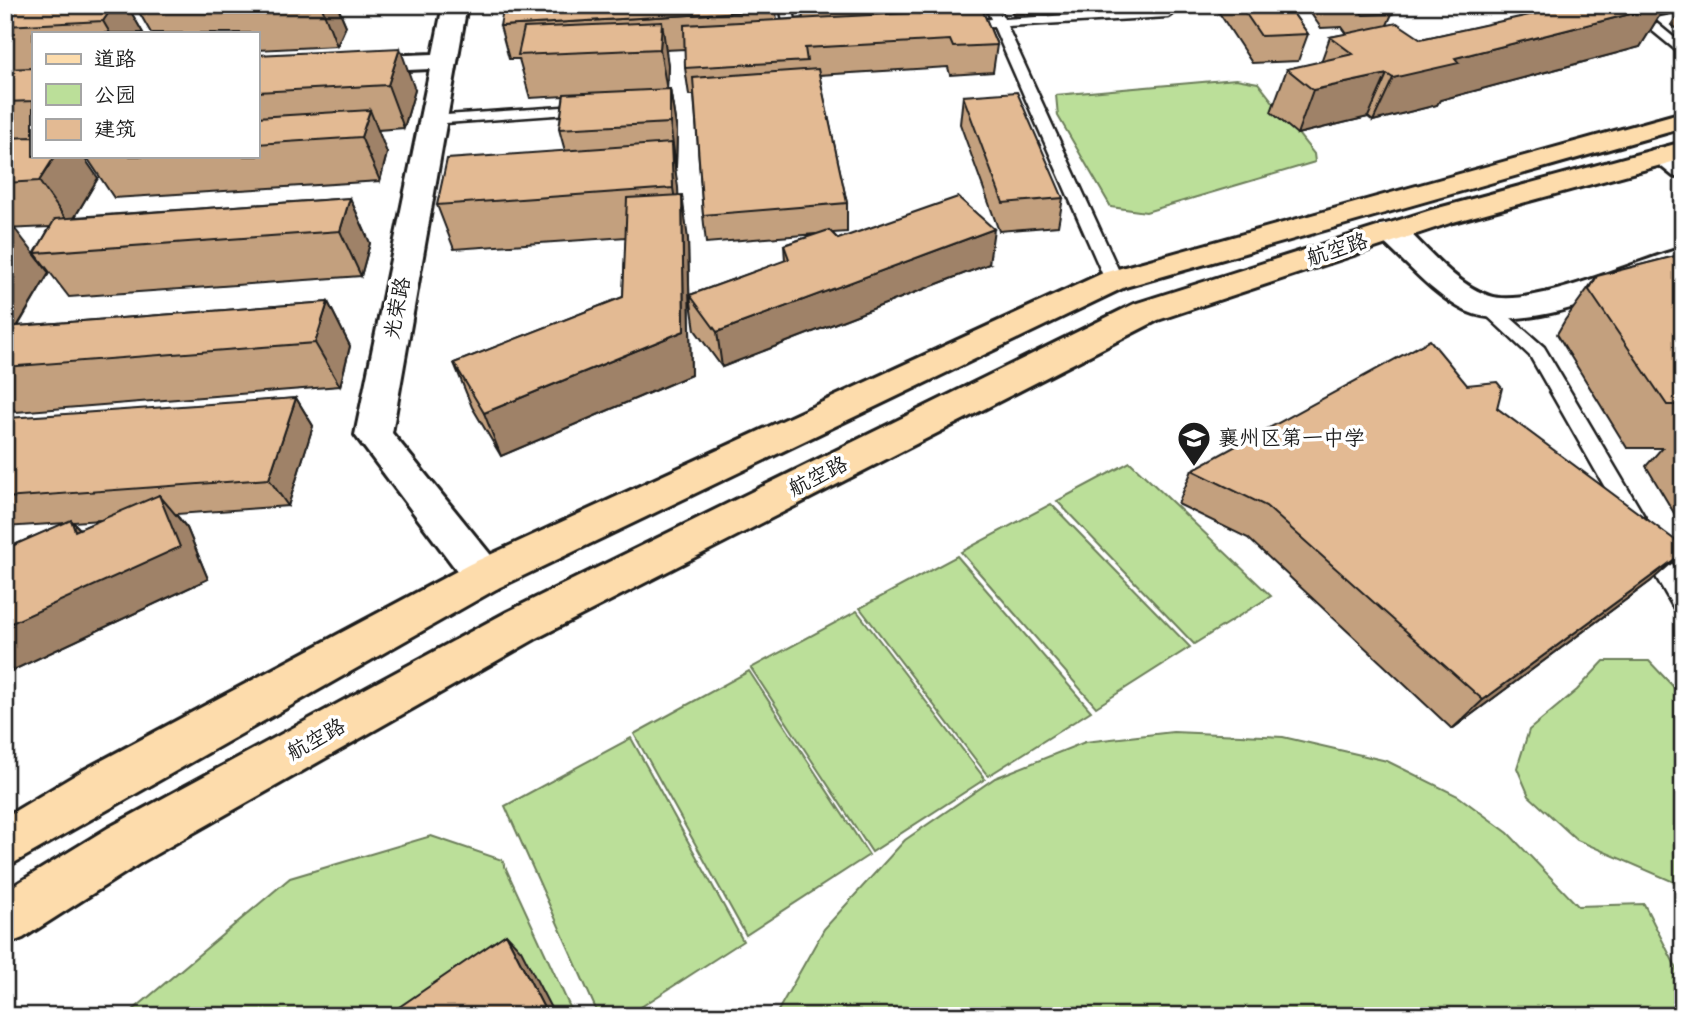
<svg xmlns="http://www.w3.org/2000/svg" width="1688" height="1021" viewBox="0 0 1688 1021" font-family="Sriracha,'LXGW WenKai TC',sans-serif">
  <rect width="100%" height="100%" fill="#fff"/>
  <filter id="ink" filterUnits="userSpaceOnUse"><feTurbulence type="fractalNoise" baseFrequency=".0143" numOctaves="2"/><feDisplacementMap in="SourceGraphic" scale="14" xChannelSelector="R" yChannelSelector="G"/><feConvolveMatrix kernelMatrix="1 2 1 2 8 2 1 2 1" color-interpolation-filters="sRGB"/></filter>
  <g filter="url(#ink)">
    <path fill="#bbdf99" stroke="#6c7e5a" stroke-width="2" d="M1236 79 1258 83 1314 154 1315 162 1146 212 1111 207 1058 116 1056 95Z
      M1130 462 1271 596 1194 644 1057 501Z
      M1051 504 1190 647 1096 707 961 552Z
      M957 556 1091 711 988 776 860 608Z
      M857 611 985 779 872 852 751 668Z
      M1604 661H1649L1683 697V886L1577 840 1529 796 1517 768 1529 730 1577 690Z
      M749 671 869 855 746 935 634 734Z
      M1173 732 1283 737 1387 761 1458 796 1508 833 1578 906 1644 904 1683 981V1016H775L824 929 905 840 995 778 1085 742Z
      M631 738 743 941 627 1016H599L505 806Z
      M431 836 502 860 574 1016H126L290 878Z"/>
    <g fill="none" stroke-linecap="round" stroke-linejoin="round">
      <defs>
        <path id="service" d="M780 5H792L797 30 807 31V37L786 38Z
          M985 5H998L1004 19 1168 9 1174 13 1168 17 1007 26 1123 280 1120 284H1108L1105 280 994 27 960 29 953 25 960 21 991 19Z
          M1621 5H1635L1641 10 1683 5V10L1649 17 1683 45V56Z
          M591 105 596 106V112L432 124 425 120 432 116Z
          M1489 302 1495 304 1544 347 1683 582V612L1675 610 1530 356 1483 312 1480 308 1483 304Z"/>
        <path id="minor" d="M443 5H467L392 433 498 564 504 576 498 588 484 593 470 588 355 435 430 69 257 77V61L433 54Z
          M1662 148 1683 157V178L1673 176 1648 156 1652 150Z
          M1391 223 1402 225C1427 248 1457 286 1490 296 1532 309 1638 260 1683 248V269C1626 288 1524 337 1466 311 1433 295 1407 263 1380 239L1376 232 1380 225Z"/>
        <path id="primary" d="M1683 112V128L1125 287 498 588 5 868V817L82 771 470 564 1103 273Z
          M1683 142V159L1453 222 1158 320 537 638 142 862 23 938 5 945V891L108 828 507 612 1134 304 1431 210Z"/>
      </defs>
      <use href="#service" stroke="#1c1c1c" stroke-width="5"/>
      <use href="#minor" stroke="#1c1c1c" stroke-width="6"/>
      <use href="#primary" stroke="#1c1c1c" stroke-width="6"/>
      <use href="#service" fill="#fff" fill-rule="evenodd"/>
      <use href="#minor" fill="#fff" fill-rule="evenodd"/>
      <use href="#primary" fill="#fddcac" fill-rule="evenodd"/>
    </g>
    <path fill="#c3a07e" stroke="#1c1c1c" stroke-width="2" fill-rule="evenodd" d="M5 5H127L143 33H33V156L98 178 75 217 350 198 370 243 361 276 69 297 35 253 50 227 5 229Z
      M144 5H337L346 26 337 46 257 50V33H151L139 12Z
      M800 5H985L984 15 997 45 993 72 950 75 948 67 819 75 847 203V232L832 233 838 239 989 264 722 367 695 330 690 295 785 261 784 245 816 234 706 243 703 215 694 95H689L685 68V49L665 50 668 65 667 89H670L677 132 676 167H675L678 195 688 239 691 375 501 456 472 407 454 363 623 297 626 237 454 249 437 205 565 151 559 129 564 96 530 98 519 59H509L500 26 776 10 777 20 803 18Z
      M1008 5H1184L1013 15Z
      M1214 5H1287L1308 34 1298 61 1252 63Z
      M1305 5H1385L1392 14 1387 25 1421 39 1568 7 1567 5H1666L1640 47 1440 100 1437 105 1373 121 1368 117 1297 134 1271 112 1287 69 1321 62 1330 37 1347 34 1342 27 1321 28Z
      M1683 8V32L1671 25Z
      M257 55 415 90 404 128 378 130 387 153 380 181 114 198 86 156H257Z
      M963 96 1063 198 1058 226 999 231 960 124Z
      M5 230 49 273 18 326 328 302 350 346 340 386 16 412 5 401Z
      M1683 254V528L1646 466 1662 448H1627L1557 334 1565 320 1597 276Z
      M1467 385 1497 408 1651 581 1452 729 1248 538 1178 504 1192 470Z
      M296 398 313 426 288 506 176 514 187 528 208 579 5 674V549L66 523 5 527V422ZM100 520 80 529 73 522Z"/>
    <path fill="#9f8267" stroke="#1c1c1c" stroke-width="2" d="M113 5H127L143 33H110L103 21Z
      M321 5H337L346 26 337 46Z
      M1666 5 1640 47 1440 100 1437 105 1373 121 1393 78 1455 58Z
      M662 22 668 65 667 91 660 49Z
      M400 48 415 90 404 128 388 85Z
      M1387 74 1368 117 1297 134 1313 90Z
      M670 89 677 132 676 167 670 123Z
      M370 110 387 153 380 181 361 137Z
      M671 143 678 187 680 232 673 188Z
      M55 156H83L98 178 70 225 39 181Z
      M682 195 688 239 691 375 501 456 484 413 684 331Z
      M350 198 370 243 361 276 340 231Z
      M15 229 49 273 15 330 5 318V244Z
      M994 229 989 264 722 367 717 332Z
      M328 302 350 346 340 386 315 343Z
      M296 398 313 426 288 506 269 479Z
      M159 495 187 528 208 579 5 674V626Z
      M71 520 103 553 75 531Z
      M1683 553 1651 581 1452 729 1483 700Z
      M506 934 521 950 555 1016H548Z"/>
    <path fill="#e3ba93" stroke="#1c1c1c" stroke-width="2" d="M5 5H114L103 21 5 26Z
      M144 5H293L139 12Z
      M504 5H776V10L500 26Z
      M1240 5H1287L1308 34 1261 36Z
      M1356 5H1385L1392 14 1363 15Z
      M1574 5H1666L1455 58 1459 63 1393 78 1387 74 1313 90 1287 69 1353 54 1330 37 1397 23 1421 39Z
      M982 9 997 45 953 47 950 40 805 48 807 61 685 68 684 25Z
      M662 22 660 49 518 55 524 28Z
      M400 48 388 85 257 92V55Z
      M33 68V101L5 102V69Z
      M818 69 847 203 703 215 693 78Z
      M670 89V123L559 129 564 94Z
      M1017 92 1063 198 1003 203 963 96Z
      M370 110 361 137 257 144V117Z
      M33 137V156H55L39 181 5 183V138Z
      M671 143 673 188 437 205 447 159Z
      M682 195 684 331 484 413 454 363 623 297 627 198Z
      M958 197 994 229 717 332 690 295 789 259 784 245 829 230 838 239Z
      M350 198 340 231 35 253 55 219Z
      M15 229 5 244V230Z
      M1683 254V405H1667L1589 290 1597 276Z
      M328 302 315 343 5 367V327Z
      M1430 340 1467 385 1497 382 1502 388 1497 408 1683 546V553L1483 700 1266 506 1192 470Z
      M296 398 269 479 5 498V422L8 418Z
      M159 495 180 547 5 626V549L71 520 75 531Z
      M506 934 548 1016H386Z"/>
  </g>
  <defs>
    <symbol id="school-pin" viewBox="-11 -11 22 30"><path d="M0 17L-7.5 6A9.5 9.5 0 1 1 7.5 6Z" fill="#1c1c1c" stroke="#fff"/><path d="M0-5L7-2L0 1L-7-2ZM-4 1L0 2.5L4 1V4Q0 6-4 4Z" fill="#fff"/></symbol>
  </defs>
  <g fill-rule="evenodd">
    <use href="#school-pin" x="1175" y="419" width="38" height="52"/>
  </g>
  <g text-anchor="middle" stroke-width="7" stroke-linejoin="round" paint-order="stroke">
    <g font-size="21" fill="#1c1c1c" stroke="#fff">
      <text transform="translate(1337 249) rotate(-18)" y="7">航空路</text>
      <text transform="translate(397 308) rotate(-79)" y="7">光荣路</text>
      <text transform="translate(818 476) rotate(-27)" y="7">航空路</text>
      <text transform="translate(316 739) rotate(-29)" y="7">航空路</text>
    </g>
    <g font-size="21" fill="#1c1c1c" stroke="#fff" text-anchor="start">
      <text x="1218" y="445">襄州区第一中学</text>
    </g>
  </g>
  <rect width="1688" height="1021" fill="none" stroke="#fff" stroke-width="28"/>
  <rect x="14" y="14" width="1660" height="993" fill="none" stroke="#1c1c1c" stroke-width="2.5" filter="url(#ink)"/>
  <rect x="32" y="32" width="228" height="126" fill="#ffffff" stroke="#a4a4a4" stroke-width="2"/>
  <rect x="46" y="54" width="35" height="10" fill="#fddcac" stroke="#a4a4a4" stroke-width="2"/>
  <text x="94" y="66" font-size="21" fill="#1c1c1c">道路</text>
  <rect x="46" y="84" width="35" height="21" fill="#bbdf99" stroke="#a4a4a4" stroke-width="2"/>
  <text x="94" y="102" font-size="21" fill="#1c1c1c">公园</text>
  <rect x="46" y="119" width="35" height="21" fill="#e3ba93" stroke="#a4a4a4" stroke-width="2"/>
  <text x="94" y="136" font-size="21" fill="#1c1c1c">建筑</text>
</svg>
